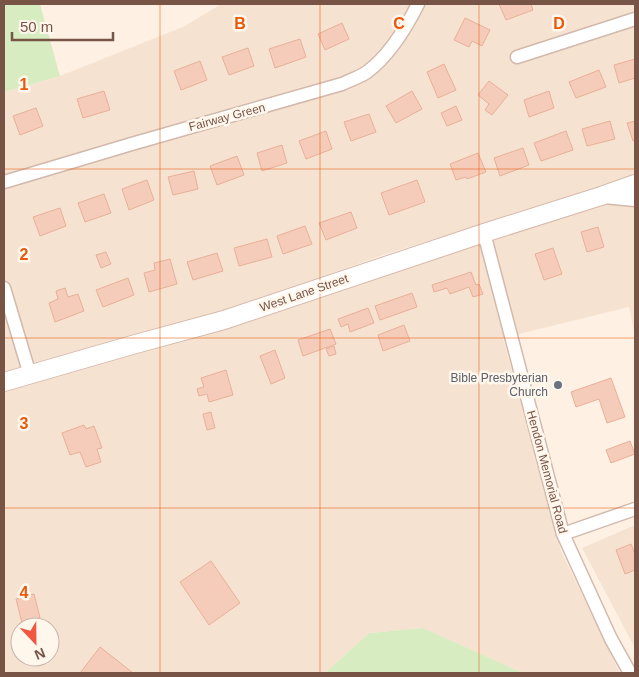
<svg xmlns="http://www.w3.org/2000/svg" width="639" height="677" viewBox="0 0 639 677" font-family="Helvetica,sans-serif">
  <rect width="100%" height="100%" fill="#fef1e4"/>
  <path fill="#f6e2d1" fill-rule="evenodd" d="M221 4H635V175L595 189 383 255 221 313 4 375V92L60 76 185 26Z
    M603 204 635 207V337L629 307 503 338 561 551 620 673H523L422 628 369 633 325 673H4V387ZM20 627H50V657H20Z
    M635 525V648L582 548Z"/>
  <path fill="#d7edc1" d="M4 4H40L60 76 4 92Z
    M423 628 523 673H325L369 633Z"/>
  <path fill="#f5cbb9" stroke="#e9b098" d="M499 4H531L533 10 506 20Z
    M465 18 490 30 482 46 472 41 469 47 454 40Z
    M342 23 349 39 325 50 318 34Z
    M300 39 306 57 275 68 269 49Z
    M248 48 254 66 229 75 222 57Z
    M635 59V78L619 83 614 65Z
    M200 61 207 80 181 90 174 71Z
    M444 64 456 90 438 98 427 72Z
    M599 70 606 87 576 98 569 82Z
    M489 81 508 95 492 115 485 110 489 104 478 95Z
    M104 91 110 110 83 118 77 99Z
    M412 91 422 109 396 123 386 106Z
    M549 91 554 108 529 117 524 100Z
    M456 106 462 120 447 126 441 113Z
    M36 108 43 126 20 135 13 116Z
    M369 114 376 132 351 141 344 122Z
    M610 121 615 139 587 146 582 129Z
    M635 121V140L633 141 627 123Z
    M326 131 332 149 306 159 299 141Z
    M566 131 573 150 541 161 534 143Z
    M282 145 287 163 262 171 257 153Z
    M523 148 529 165 500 176 494 158Z
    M478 153 486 172 467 179 466 177 456 180 450 164Z
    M237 156 244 175 217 185 210 166Z
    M194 171 198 189 173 195 168 177Z
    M147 180 154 200 129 210 122 189Z
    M417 180 425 202 389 215 381 193Z
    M104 194 111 213 85 222 78 203Z
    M60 208 66 226 40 236 33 217Z
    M351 212 357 228 326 240 319 223Z
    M305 226 312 244 283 254 277 236Z
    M598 227 604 247 587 252 581 232Z
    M267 239 272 257 239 266 234 248Z
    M553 248 562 274 544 280 535 254Z
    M106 252 111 264 101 268 96 255Z
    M217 253 223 271 193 280 187 262Z
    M170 259 177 284 149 292 144 273 155 270 154 263Z
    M471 272 476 285 479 284 483 294 473 297 469 287 450 294 447 288 434 292 432 285Z
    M128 278 134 295 103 307 96 290Z
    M65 288 68 297 78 294 84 311 55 322 49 303 58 299 56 291Z
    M412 293 417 307 380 320 375 306Z
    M368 308 374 323 350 332 348 324 341 327 338 319Z
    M404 325 410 341 383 351 378 335Z
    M330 329 336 344 303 356 298 340Z
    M334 346 336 354 329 356 326 349Z
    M275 350 285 378 271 384 260 356Z
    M226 370 233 395 209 402 207 394 199 396 197 389 204 387 201 378Z
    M611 378 625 417 607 423 599 399 576 407 571 392Z
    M211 412 215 428 207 430 203 414Z
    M84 425 86 429 94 426 102 448 97 449 101 462 86 467 80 452 70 455 62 433Z
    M630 441 635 454 611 463 606 450Z
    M631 544 635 554V570L625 574 616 550Z
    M211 561 240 603 209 625 180 582Z
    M34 594 40 618 22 623 16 599Z
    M100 647 133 673H80Z"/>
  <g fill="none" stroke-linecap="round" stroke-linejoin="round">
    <defs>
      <path id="street" d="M517 57 635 19
        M4 182 135 143 342 84C350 80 360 77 367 72 390 55 406 28 418 4
        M604 197 635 200
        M484 233 563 534 611 639 630 673
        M4 288 30 375
        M563 534 635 509"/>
      <path id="secondary" d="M4 382 132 345 224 320 484 233 601 196 635 184"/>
    </defs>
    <use href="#street" stroke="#d2b9ab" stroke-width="15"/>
    <use href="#secondary" stroke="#d6b9a9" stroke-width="20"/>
    <use href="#street" stroke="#fff" stroke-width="12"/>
    <use href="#secondary" stroke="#fff" stroke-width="18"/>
  </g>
  <path fill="none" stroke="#e8590c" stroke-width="1" stroke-opacity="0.55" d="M160 4V673M320 4V673M479 4V673M4 169H635M4 338H635M4 508H635"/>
  <circle fill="#6b7280" stroke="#fff6ec" stroke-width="2" cx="558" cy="385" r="5"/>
  <g text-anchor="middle" stroke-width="5" stroke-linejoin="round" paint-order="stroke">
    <g font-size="12" fill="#785447" stroke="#fff6ec">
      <text transform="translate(227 117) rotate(-15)" y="4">Fairway Green</text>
      <text transform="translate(304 293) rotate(-19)" y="4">West Lane Street</text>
      <text transform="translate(547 472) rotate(75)" y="4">Hendon Memorial Road</text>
    </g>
    <g font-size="12" fill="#5b616d" stroke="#fff6ec" text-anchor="end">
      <text x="548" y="382">Bible Presbyterian<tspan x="548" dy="14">Church</tspan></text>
    </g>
  </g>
  <g font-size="16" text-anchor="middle" font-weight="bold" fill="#e8590c" stroke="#fff6ec" stroke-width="5" stroke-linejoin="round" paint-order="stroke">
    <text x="240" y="29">B</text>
    <text x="399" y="29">C</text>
    <text x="559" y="29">D</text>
    <text x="24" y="90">1</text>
    <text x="24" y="260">2</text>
    <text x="24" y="429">3</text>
    <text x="24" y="598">4</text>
  </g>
  <rect width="639" height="677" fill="none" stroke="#785447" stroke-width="10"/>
  <g transform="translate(35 642) rotate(158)"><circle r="24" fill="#fff6ec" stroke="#c9b5aa"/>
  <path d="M0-4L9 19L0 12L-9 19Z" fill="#f15740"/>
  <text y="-8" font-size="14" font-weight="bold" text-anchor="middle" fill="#785447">N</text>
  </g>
  <path d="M12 32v8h101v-8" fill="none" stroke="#785447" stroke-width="2.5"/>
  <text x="20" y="32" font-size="15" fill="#785447" stroke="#fff6ec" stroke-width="4" paint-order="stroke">50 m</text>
</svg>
